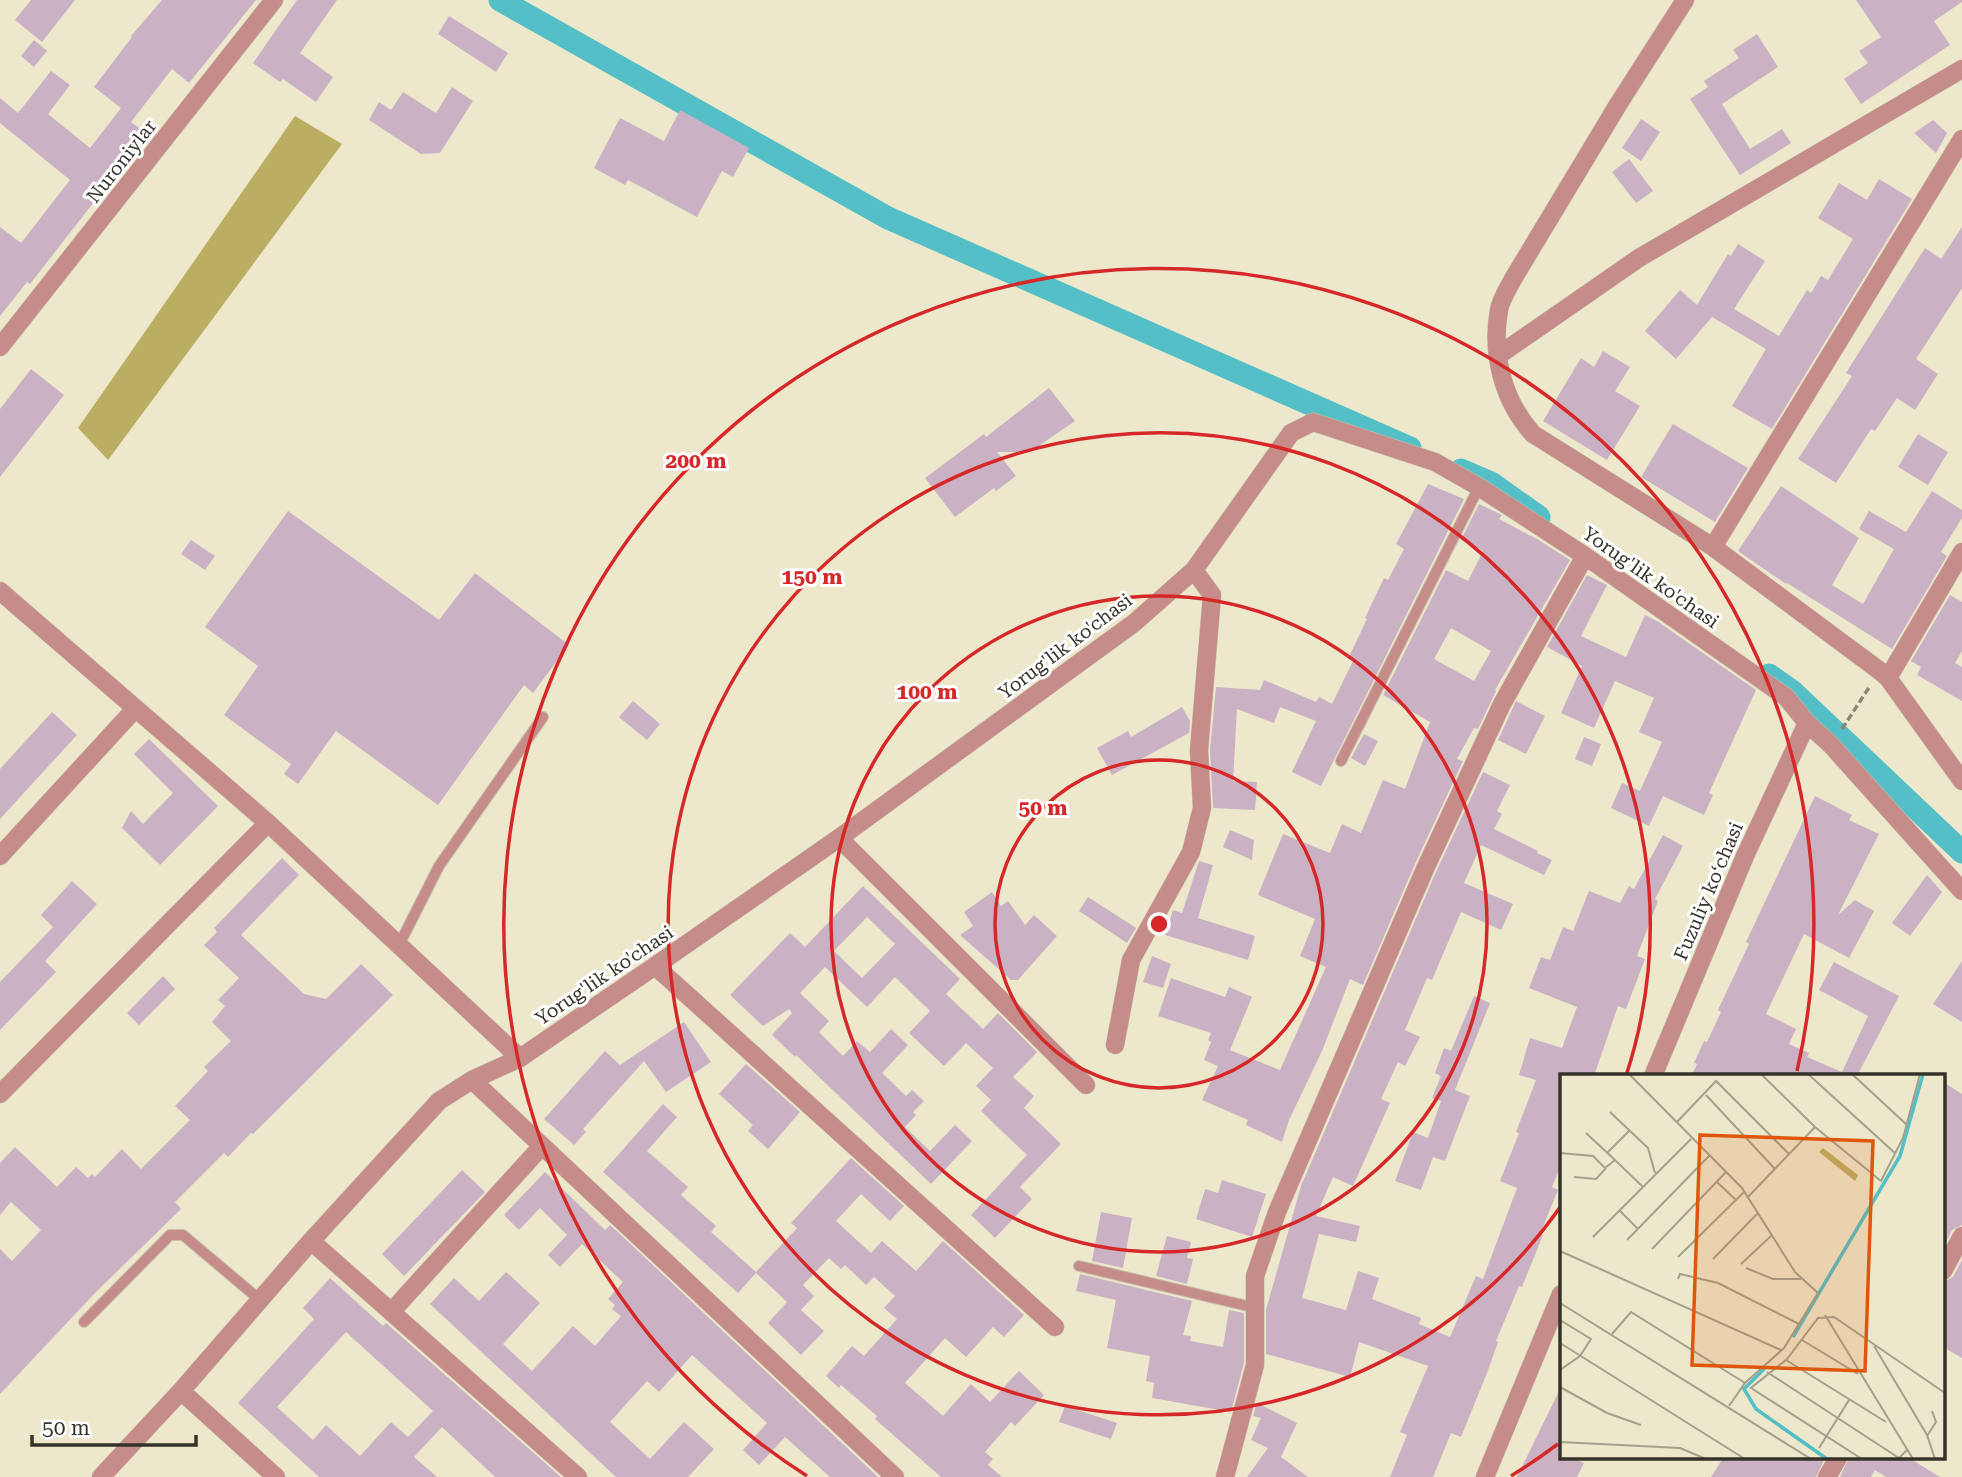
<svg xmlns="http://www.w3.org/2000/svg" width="1962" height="1477" viewBox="0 0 1962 1477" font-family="'Roboto Serif',serif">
  <rect width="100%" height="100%" fill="#ede8cc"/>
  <path fill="#bbae62" d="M295 116 342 144 108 460 78 428Z"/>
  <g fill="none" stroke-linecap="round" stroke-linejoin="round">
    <path stroke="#54bfc6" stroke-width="23" d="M500 0 888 218 1410 448
      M1461 470 1491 483 1539 517
      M1769 675 1793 692 1962 852"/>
  </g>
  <path fill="#cab2c4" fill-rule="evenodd" d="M31 0H75L42 42 15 20Z
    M162 0H256L189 83 172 69 131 122 147 134 30 284 27 282 0 316V227L21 243 70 180 0 123V98L18 113 51 71 70 85 48 114 90 148 121 108 94 87 132 37 131 36Z
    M297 0H337L300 53 333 77 316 102 283 79 280 82 253 63Z
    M1856 0H1962V2L1934 21 1950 45 1861 104 1844 79 1868 63 1859 51 1881 37Z
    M449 16 508 53 496 72 438 34Z
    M1757 34 1778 67 1722 104 1750 149 1782 129 1791 143 1740 175 1690 99 1708 87 1704 81 1739 58 1733 50Z
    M34 40 47 51 34 67 21 56Z
    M452 87 473 101 440 153 421 154 369 120 379 102 391 110 403 92 436 113Z
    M680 110 749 148 733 177 722 171 697 217 628 180 625 185 594 168 620 118 664 141Z
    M1641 119 1660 132 1641 161 1622 148Z
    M1933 120 1947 133 1936 153 1914 133Z
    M1629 159 1653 191 1636 203 1612 172Z
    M1879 179 1912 199 1772 429 1732 406 1766 349 1712 317 1676 359 1645 331 1680 290 1697 305 1728 254 1731 256 1738 244 1765 261 1734 309 1779 336 1807 290 1811 293 1821 276 1828 280 1853 239 1818 218 1839 183 1867 200Z
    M1962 227V288L1916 359 1938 374 1915 410 1897 398 1875 431 1871 429 1836 483 1798 459 1852 376 1846 373 1925 248 1941 259Z
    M1603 351 1630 367 1615 391 1640 406 1607 460 1543 421 1581 358 1594 367Z
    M31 369 64 395 0 477V409Z
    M1049 388 1075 421 1030 452H997L1016 476 996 491 994 488 955 517 925 478 984 434 986 437Z
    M1673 424 1748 468 1715 522 1641 477Z
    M1918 434 1948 452 1928 485 1898 467Z
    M1428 484 1464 499 1321 786 1292 772 1316 721 1280 707 1274 723 1237 709 1233 781 1257 782 1255 810 1213 808 1210 750 1216 687 1260 690 1264 680 1316 702 1319 697 1332 704 1353 661 1348 659 1367 619 1365 618 1384 578 1388 580 1404 549 1396 544Z
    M1781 486 1859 538 1832 585 1863 604 1894 549 1859 529 1869 511 1906 532 1932 491 1962 510V518L1941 552 1947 556 1892 649 1787 583 1786 584 1738 551Z
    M1479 504 1502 515 1499 519 1537 539 1570 560 1495 690 1496 691 1478 729 1474 728 1457 759 1463 761 1415 864 1363 985 1350 979 1322 1051 1289 1120 1282 1142 1246 1125 1248 1120 1202 1100 1218 1066 1204 1060 1211 1042 1208 1040 1211 1033 1158 1016 1171 978 1225 997 1229 987 1252 997 1230 1050 1280 1070 1326 967 1300 956 1315 919 1258 895 1283 834 1330 853 1342 824 1361 833 1383 780 1405 789 1430 722 1383 695 1446 570 1468 581 1483 551 1461 540ZM1451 628 1491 651 1474 681 1434 659Z
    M288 511 439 620 475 573 569 645 533 693 524 685 438 805 336 731 298 784 284 774 291 764 224 715 258 666 205 627Z
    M191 540 215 556 205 570 181 554Z
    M1587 575 1607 585 1581 636 1626 657 1645 615 1657 621 1756 690 1709 793 1713 795 1704 815 1663 796 1649 826 1611 808 1622 783 1640 791 1662 742 1639 732 1654 698 1615 681 1594 728 1561 713 1582 666 1547 647Z
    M1950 595 1962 602V651L1955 663 1962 667V701L1917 675 1921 667 1911 661Z
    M633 701 660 724 647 740 619 717Z
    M1516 701 1545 716 1526 754 1498 740Z
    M1182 707 1190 721 1189 733 1112 775 1097 748 1128 731 1131 737Z
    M52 712 77 735 0 819V769Z
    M1364 734 1378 741 1365 766 1351 758Z
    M1584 737 1601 744 1592 766 1575 759Z
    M149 739 218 806 160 865 122 828 131 811 143 824 173 793 134 754Z
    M1483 772 1510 785 1497 811 1502 814 1494 829 1538 851 1537 853 1552 860 1544 875 1481 845 1464 883 1513 904 1501 930 1461 912 1432 980 1427 978 1405 1030 1420 1037 1405 1066 1398 1062 1381 1099 1390 1103 1353 1186 1333 1177 1316 1216 1360 1226 1356 1242 1319 1234 1302 1298 1346 1310 1358 1271 1379 1278 1372 1299 1421 1318 1419 1324 1450 1337 1476 1276 1483 1279 1517 1188 1500 1181 1519 1133 1516 1132 1536 1080 1519 1075 1530 1038 1562 1048 1577 1007 1529 988 1541 957 1550 960 1563 927 1573 931 1589 891 1620 903 1629 886 1634 889 1663 835 1683 846 1655 899 1658 901 1637 956 1645 959 1626 1009 1618 1006 1594 1076H1561V1165L1552 1187 1558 1190 1540 1234 1543 1235 1522 1287 1519 1286 1496 1341 1498 1342 1487 1373 1461 1437 1451 1433 1433 1477H1390L1407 1435 1400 1432 1428 1366 1359 1342 1350 1377 1266 1354V1310L1301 1186 1435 874Z
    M1815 796 1852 815 1849 820 1879 834 1838 915 1855 900 1874 911 1849 958 1804 934 1766 1014 1796 1029 1789 1044 1809 1053 1807 1057 1842 1072 1868 1016 1819 990 1834 962 1899 996 1857 1076H1691L1697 1064 1694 1063 1704 1041 1707 1042 1721 1012 1718 1010 1749 944 1746 942Z
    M1230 830 1254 840 1252 860 1223 847Z
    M282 858 299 875 241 935 304 994 326 999 361 964 393 995 253 1134 251 1133 228 1157 224 1153 175 1202 181 1209 95 1293 0 1394V1249L12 1261 41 1230 11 1202 0 1215V1163L15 1147 57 1187 76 1167 88 1178 92 1174 95 1177 122 1149 141 1169 190 1120 175 1106 208 1071 204 1067 231 1041 212 1022 225 1006 218 1000 239 978 204 945 217 932 214 928Z
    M1199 861 1213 865 1198 918 1255 936 1248 960 1165 935 1173 910 1182 913Z
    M1927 875 1942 892 1910 936 1892 923Z
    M72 881 97 904 45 961 56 972 0 1030V982L53 927 41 915Z
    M863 886 960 979 946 994 983 1029 998 1013 1037 1052 1013 1077 1034 1096 1024 1108 1061 1144 1020 1187 1032 1199 995 1238 971 1215 1027 1155 981 1111 991 1100 976 1086 993 1068 966 1043 944 1066 909 1033 930 1011 895 977 867 1007 825 967 800 993 829 1021 819 1032 843 1056 857 1041 870 1052 891 1029 908 1045 882 1073 906 1096 912 1090 924 1101 913 1112 916 1115 905 1127 930 1151 955 1125 972 1141 931 1184 796 1055 795 1057 772 1035 792 1013 789 1009 763 1026 730 995 790 933 805 947ZM867 917 895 944 862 978 834 951Z
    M992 892 1001 906 1008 901 1025 925 1034 915 1057 936 1018 980H1011L960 935 973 926 964 912Z
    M1088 897 1136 928 1127 943 1079 911Z
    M1152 956 1171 964 1163 988 1143 982Z
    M1962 961V1022L1933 1004Z
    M163 976 175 989 139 1025 127 1013Z
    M1474 996 1490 1003 1455 1090 1470 1096 1445 1161 1433 1157 1421 1190 1395 1181 1413 1132 1428 1138 1441 1101 1432 1098 1441 1076 1435 1073 1444 1048 1451 1051Z
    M684 1022 711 1062 666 1092 644 1061 583 1129 586 1132 574 1145 544 1119 605 1051 620 1065Z
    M746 1064 800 1112 768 1149 748 1131 753 1125 719 1094Z
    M1943 1082 1962 1094V1225L1952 1230 1943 1248Z
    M663 1104 677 1117 647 1151 688 1187 681 1195 716 1226 711 1232 756 1272 797 1228 791 1223 851 1158 904 1206 890 1221 861 1194 836 1221 871 1253 882 1241 916 1271 943 1241 1024 1315 1004 1337 993 1327 966 1357 945 1338 905 1383 943 1416 971 1384 990 1402 1019 1371 1044 1395 1015 1426 1011 1422 985 1452 993 1459 988 1465 1002 1477H941L875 1419 877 1416 841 1385 839 1388 826 1376 852 1346 864 1356 897 1319 884 1308 895 1296 874 1277 866 1285 845 1265 841 1269 829 1258 803 1285 814 1296 801 1310 824 1331 801 1355 768 1323 787 1302 756 1273 738 1293 603 1172Z
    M462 1170 485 1192 404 1276 382 1254Z
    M545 1172 605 1230 610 1225 620 1234 878 1477H830L785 1437 759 1465 743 1450 767 1423 692 1355 659 1392 647 1381 610 1422 650 1459 684 1422 714 1449 688 1477H616L430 1304 454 1278 479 1301 506 1272 540 1303 503 1344 532 1371 573 1326 595 1346 621 1316 612 1309 615 1305 608 1299 623 1282 582 1244 560 1267 548 1255 567 1235 540 1208 519 1230 504 1215Z
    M1222 1180 1266 1194 1252 1237 1196 1219 1205 1189 1218 1193Z
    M1101 1212 1132 1218 1123 1268 1092 1261Z
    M1167 1236 1191 1242 1187 1258 1193 1259 1187 1284 1156 1276Z
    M1962 1260V1358L1943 1347V1282L1953 1277Z
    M1080 1274 1192 1301 1183 1335 1191 1336 1190 1341 1223 1347 1229 1310 1244 1313V1363L1231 1412 1152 1398 1154 1383 1146 1381 1150 1356 1107 1348 1116 1300 1076 1291Z
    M330 1278 383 1326 386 1323 561 1477H495L442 1427 414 1457 437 1477H319L238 1403 314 1319 303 1308ZM346 1332 433 1411 408 1437 391 1422 360 1456 326 1425 313 1440 277 1407Z
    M1561 1387V1458H1573L1584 1463 1577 1477H1517Z
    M1257 1403 1297 1423 1281 1457 1308 1477H1247L1268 1448 1251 1440 1261 1418 1253 1416Z
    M1065 1406 1117 1423 1111 1439 1059 1422Z
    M1723 1458H1825L1816 1477H1711Z
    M1849 1458H1909L1940 1477H1886L1875 1470 1871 1477H1840Z"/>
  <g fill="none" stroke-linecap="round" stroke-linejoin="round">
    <defs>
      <path id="lane" d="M1341 761 1479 487
        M399 945 439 866 543 717
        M1079 1266 1256 1308
        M84 1322 170 1235H183L260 1300"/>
      <path id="street" d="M1685 0 1619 103 1513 279C1508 289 1501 299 1499 310 1491 354 1503 401 1533 434L1713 547 1880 671 1888 678 1962 781
        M0 347 274 0
        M1499 355 1639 258 1962 69
        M1713 547 1962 139
        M0 591 268 823 520 1058
        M1888 678 1962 552
        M839 838 1086 1085
        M0 856 135 709
        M655 966 1055 1327
        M1115 1045 1131 960 1191 852 1202 808 1199 750 1212 595 1194 570
        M1653 1076 1745 856 1807 723
        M472 1080 895 1477
        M0 1094 268 823
        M311 1241 578 1477
        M1943 1271 1962 1236
        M392 1311 541 1147
        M181 1391 276 1477
        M101 1477 181 1391 311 1241 439 1101 472 1080 520 1058 655 966 839 838 1134 623 1194 570 1291 433 1313 422 1435 462 1479 487 1585 556 1786 697 1807 723 1831 745 1962 891
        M1225 1477 1255 1365V1276L1277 1212 1425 869 1502 704 1585 556
        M1485 1477 1561 1294
        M1827 1477 1838 1458"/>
    </defs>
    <use href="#lane" stroke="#c8c4ab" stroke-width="12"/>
    <use href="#street" stroke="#c8c4ab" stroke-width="19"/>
    <path stroke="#8a8774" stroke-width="3.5" stroke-dasharray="7 3.5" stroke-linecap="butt" d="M1842 729 1870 686"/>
    <use href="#lane" stroke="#c68c89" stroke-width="10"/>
    <use href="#street" stroke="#c68c89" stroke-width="18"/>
  </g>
  <g fill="none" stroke="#d62828" stroke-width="3.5">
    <circle cx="1159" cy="924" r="164"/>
    <circle cx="1159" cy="924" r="328"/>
    <path d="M1561 1206A491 491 0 1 1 1626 1076"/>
    <path d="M1558 1444A655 655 0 0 1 1511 1476M807 1476A655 655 0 1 1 1797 1071"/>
  </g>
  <g text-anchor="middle" stroke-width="6" stroke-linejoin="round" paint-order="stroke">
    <g font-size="19" fill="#353329" stroke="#fff">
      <text transform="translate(121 161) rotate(-52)" y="7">Nuroniylar</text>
      <text transform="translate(1651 577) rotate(35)" y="7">Yorug'lik ko'chasi</text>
      <text transform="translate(1065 646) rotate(-37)" y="7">Yorug'lik ko'chasi</text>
      <text transform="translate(1708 891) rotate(-67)" y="7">Fuzuliy koʻchasi</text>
      <text transform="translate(604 975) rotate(-34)" y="7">Yorug'lik ko'chasi</text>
    </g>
  </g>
  <g transform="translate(1560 1074)">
    <rect width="385" height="385" fill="#ede8cc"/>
    <path d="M263 74 298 101 295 107 259 78Z" fill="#bbae62"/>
    <path fill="none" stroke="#54bfc6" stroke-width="3.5" d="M233 263 340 82 363 0M205 294 184 315 196 335 267 385"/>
    <path fill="none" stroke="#a3a08b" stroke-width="2" d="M69 0 182 114 235 198 258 219 224 274 185 309 169 332M201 0 255 53 321 107 343 64 360 0M248 0 336 80M292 0 347 51M146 21 215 95M50 38 88 74 95 99M116 49 156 7 229 80M26 59 55 86M0 79 33 82 45 94 55 86 82 112M47 79 69 57M14 103 36 105 46 94M157 108 176 126M187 124 255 53M59 136 78 155M33 163 131 65M67 166 149 82M92 175 166 98M0 177 221 276M118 183 184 118M153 185 197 140M181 190 211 162M186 194 213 205H241M118 205 120 200 158 209 241 251M0 229 251 385M265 241 353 385M0 246 31 265 20 282 0 296M52 260 71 238 185 309M242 266 298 300M0 269 185 385M314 272 367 361 375 385M226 286 326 348M207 298 339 384 347 376M0 313 47 339 81 351M367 362 376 348 372 337M0 368 120 374 146 385M259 374 289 326M302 385 191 314 227 285 258 244 274 243 385 319"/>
    <path fill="#df570d" fill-opacity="0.15" stroke="#df570d" stroke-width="3.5" d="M140 61 313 67 305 297 132 291Z"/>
    <rect width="385" height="385" fill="none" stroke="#353329" stroke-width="3.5"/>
  </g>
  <circle cx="1159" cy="924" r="10" fill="#d62828" stroke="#fff" stroke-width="3.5"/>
  <g font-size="21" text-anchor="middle" font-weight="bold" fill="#d62828" stroke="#fff" stroke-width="6" stroke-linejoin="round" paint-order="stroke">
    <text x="696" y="468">200 m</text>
    <text x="812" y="584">150 m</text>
    <text x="927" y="699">100 m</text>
    <text x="1043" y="815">50 m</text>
  </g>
  <path d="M32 1435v10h164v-10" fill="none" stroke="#353329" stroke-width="3.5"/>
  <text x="42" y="1435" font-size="21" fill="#353329" stroke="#ffffff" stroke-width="5" paint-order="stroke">50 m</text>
</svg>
